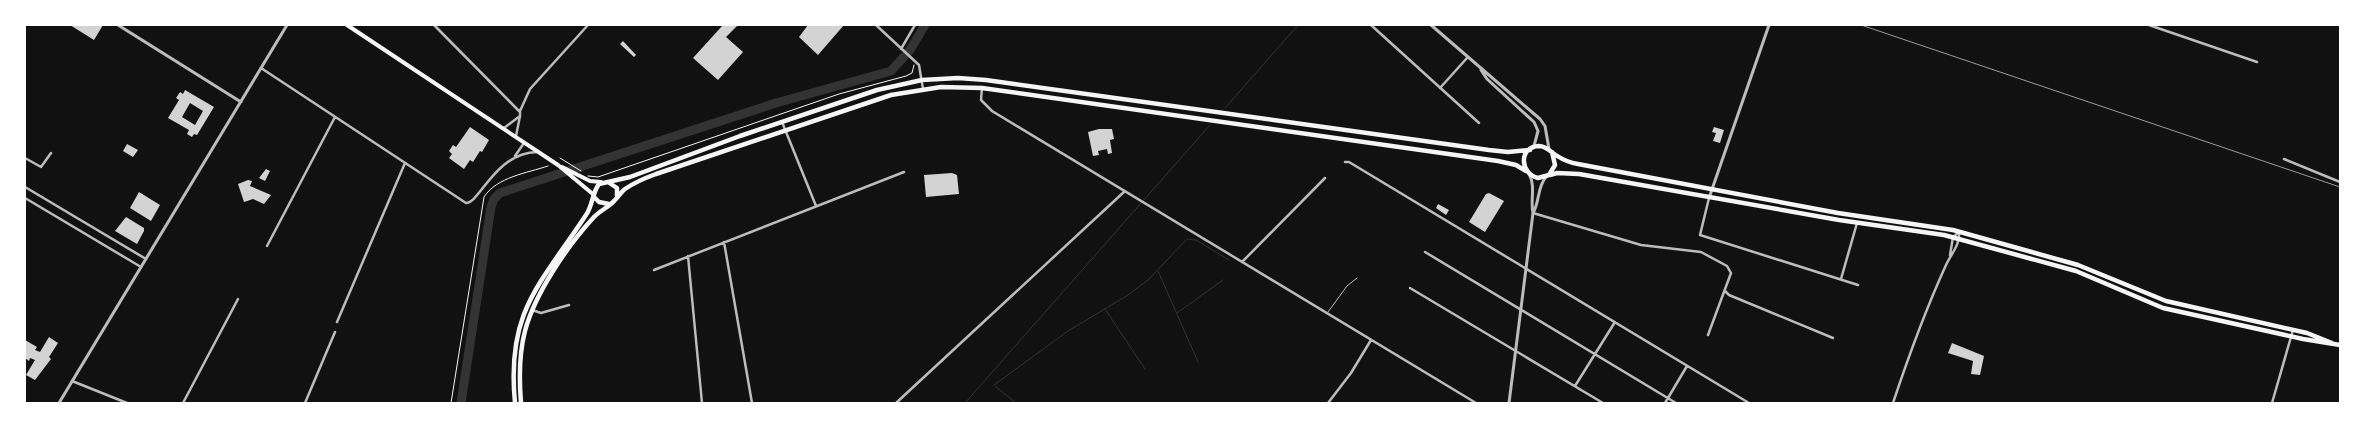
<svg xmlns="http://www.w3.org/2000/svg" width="2365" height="428" viewBox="0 0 2365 428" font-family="'Playfair Display',serif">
  <rect width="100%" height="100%" fill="#111"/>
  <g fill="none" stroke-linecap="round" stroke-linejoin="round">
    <path stroke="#333" stroke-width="1" d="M1225 108 1298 25
      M1158 271 1198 362
      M1105 309 1145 369
      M1177 313 1223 280
      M994 385 1068 331 1128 295 1148 280 1187 239 1196 240 1229 260
      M995 386 1016 403
      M965 403 1210 125"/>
    <path stroke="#333" stroke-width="9" d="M461 403 491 207 494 199 500 193 776 103 891 71 910 50 925 25"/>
  </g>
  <path fill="#d3d3d3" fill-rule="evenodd" d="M70 25H103L94 40Z
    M723 25H738L726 37 743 52 718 80 693 58Z
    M808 25H844L818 55 799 37Z
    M623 41 636 55 634 57 620 44Z
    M185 90 214 107 197 135 194 134 192 137 187 134 189 130 168 118 179 100 176 98 180 92 183 94ZM190 103 203 111 195 125 182 117Z
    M470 127 489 140 482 152 480 151 473 162 470 160 464 169 449 158 452 154 449 151 453 145 456 147Z
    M1714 127 1724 130 1720 143 1713 141 1716 133 1712 132Z
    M1099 129H1112L1114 139 1110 140 1112 153 1108 154 1107 149 1098 151 1099 155 1093 156 1088 132Z
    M127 144 138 150 133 157 123 151Z
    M266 169 270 171 265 181 259 178Z
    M952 173 957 175 959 194 926 197 924 175Z
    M248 180 252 181 250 186 271 195 264 204 253 199 244 202 238 184Z
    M139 192 160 205 151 221 130 208Z
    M1489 193 1504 201 1485 232 1469 222 1486 194Z
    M1438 204 1449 210 1446 215 1436 208Z
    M126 217 144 228V231L137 244 115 231Z
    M49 337 58 343 49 357 51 359 35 380 26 375 35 360 30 358 29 361 25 358V340L37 347 35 350 40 352Z
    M1952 343 1984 356 1980 375 1971 374 1973 361 1948 353Z"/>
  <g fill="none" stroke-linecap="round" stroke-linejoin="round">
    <path stroke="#f5f5f5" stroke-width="1" d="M560 158 581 171
      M588 176 598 177 839 94 906 76 912 73 914 65
      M451 403 484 197C497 177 527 173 548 166"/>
    <path stroke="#bcbcbc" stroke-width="1" d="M1328 312 1347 286 1357 278"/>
    <path stroke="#bcbcbc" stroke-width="2.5" d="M434 25 520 112V116
      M876 25 919 65 923 89
      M1371 25 1479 123
      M2149 25 2257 62
      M901 49 915 25
      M261 68 466 203C480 203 495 153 537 152
      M982 88 981 100 992 111 1476 403
      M1440 88 1467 58
      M520 111 530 89 588 25
      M782 122 816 206
      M504 128 520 116 516 136
      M515 156 524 143
      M25 158 41 167 51 153
      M2284 159 2340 182
      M1345 162H1349L1749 403
      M25 187 146 259
      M25 198 141 267
      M1709 198 1700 235 1858 285
      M1533 213 1641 245 1701 252 1727 266 1731 273 1708 335
      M724 242 752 403
      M267 246 335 117
      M1425 252 1676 403
      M1950 255 1953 237 1958 233
      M688 256 702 403
      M1242 262 1325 178
      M654 270 904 172
      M1841 279 1857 223
      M1410 288 1603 403
      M1725 291 1729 295 1833 338
      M532 310 541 313 569 305
      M337 322 405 163
      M72 381 127 403
      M1575 386 1615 322
      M183 403 238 299
      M305 403 335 332
      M896 403 1125 191
      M1328 403 1351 373 1371 340
      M1665 403 1687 366
      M1893 403C1909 355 1925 311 1946 265 1951 254 1960 245 1959 233
      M2272 403 2293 330"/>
    <path stroke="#bcbcbc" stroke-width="3" d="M118 25 241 102
      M1431 25 1540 119 1545 126 1549 149
      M1481 70 1487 79 1534 122 1538 131 1534 146
      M1709 198 1769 25
      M1533 213C1540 201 1537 187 1546 177
      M59 403 287 25
      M1509 403 1533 213C1530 201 1536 186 1529 174"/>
    <path stroke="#f5f5f5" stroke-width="4" d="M347 25 558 165 594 195
      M562 167 590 181 601 182"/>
    <path stroke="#f5f5f5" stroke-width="4.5" d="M1552 152 1555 165 1549 175 1538 178C1520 174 1518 147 1539 146 1548 146 1552 154 1559 157 1565 161 1572 163 1578 164L1838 213 1953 230 2078 265 2166 301 2307 333 2332 343
      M1550 175 1557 173 1579 174 1839 220 1944 235 2076 271 2163 308 2303 339 2340 345
      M608 182 617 188V196
      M594 197 599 202 609 204
      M515 403C506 311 540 285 586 215 593 205 592 193 599 184L630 177 740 136 877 90 922 80 958 78 986 80 1489 150 1508 152 1530 150
      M521 403C519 379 519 354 525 331 535 293 568 245 594 217 601 210 609 207 615 200 619 196 621 192 625 189 635 182 645 178 656 174L891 95 941 87 982 88 1498 161 1516 165 1526 171"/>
    <path stroke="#9a9a9a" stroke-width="1" d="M1861 25 2340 187"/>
  </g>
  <rect width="2365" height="428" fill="none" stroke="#ffffff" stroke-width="52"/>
</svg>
